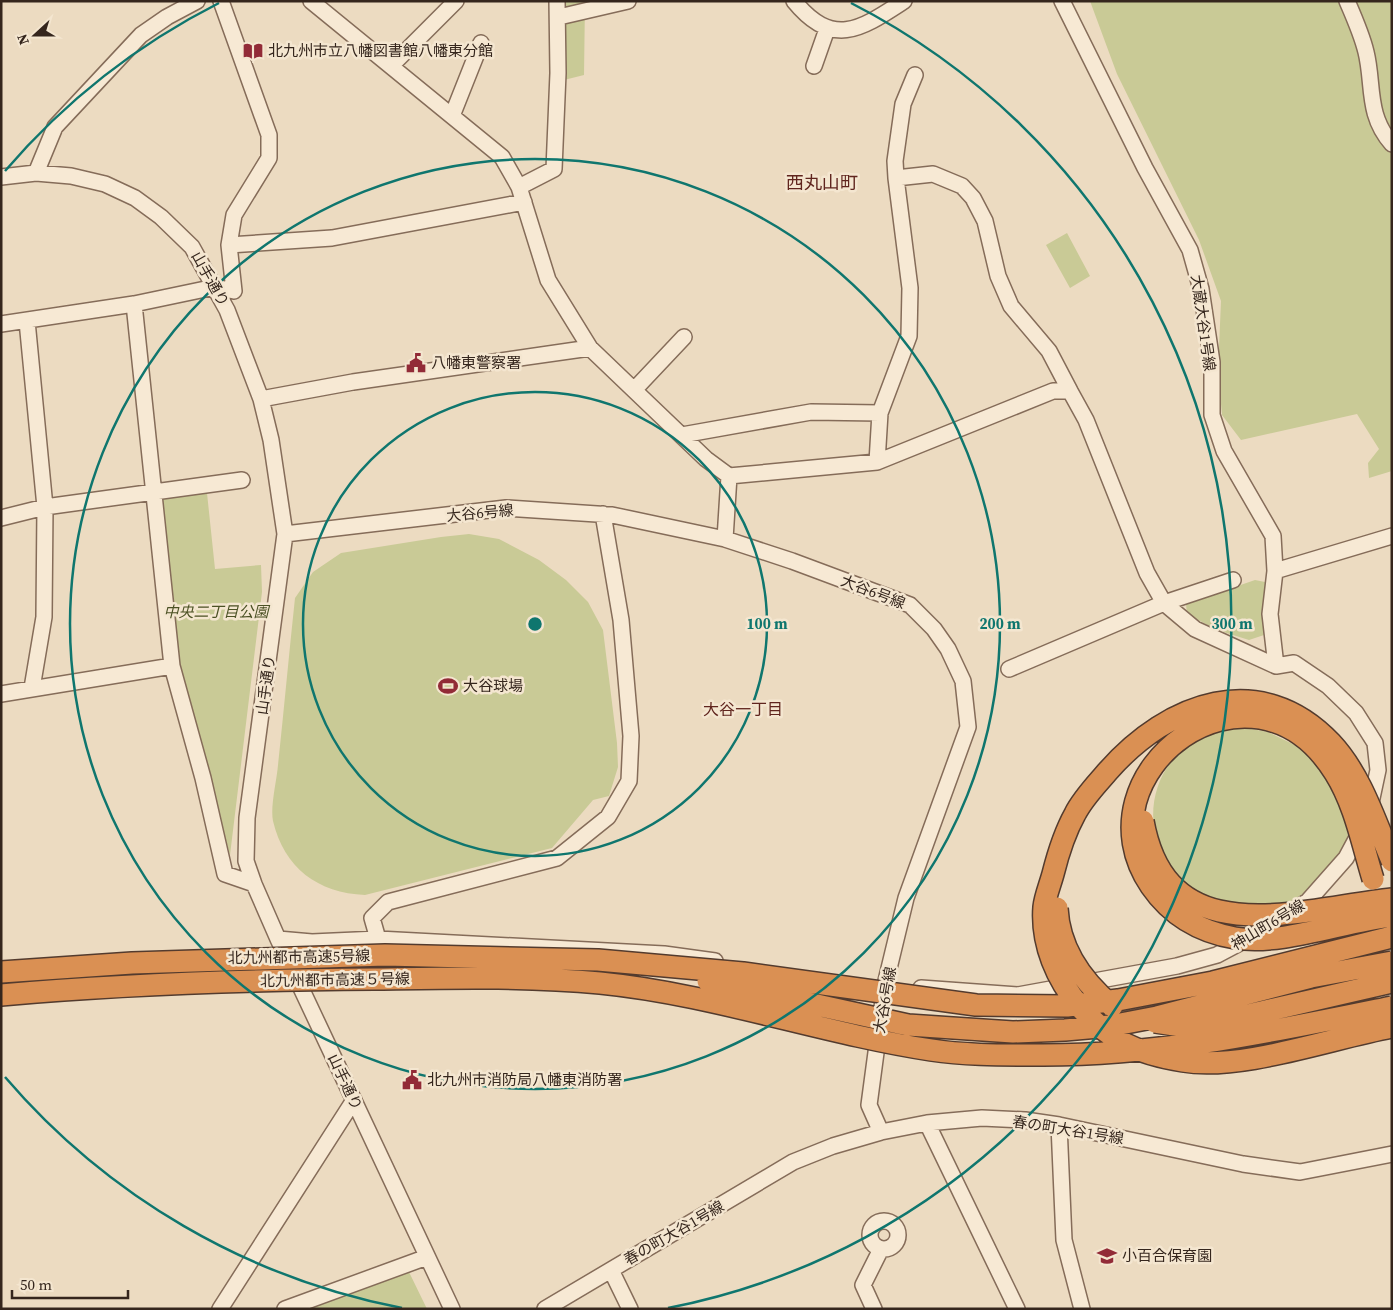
<svg xmlns="http://www.w3.org/2000/svg" width="1393" height="1310" viewBox="0 0 1393 1310" font-family="'Source Serif 4','Noto Sans JP',serif">
  <rect width="100%" height="100%" fill="#ecdbc1"/>
  <path fill="#c9ca96" d="M562 1H585L584 75 564 80Z
    M1090 1H1392V471L1369 478 1368 463 1379 449 1357 414 1241 440 1222 415 1218 371 1221 301 1199 240 1117 74Z
    M1067 233 1090 276 1070 288 1046 245Z
    M207 493 215 569 261 565 262 592 230 855 179 665 161 498Z
    M469 534 499 539 539 560 566 580 588 602 603 630 617 743 618 767 609 796 593 800 552 848 365 895C318 893 284 868 273 821 270 807 277 779 278 765 284 709 289 654 295 598L313 572 341 553 441 537Z
    M1255 580 1265 582 1264 635 1249 640 1217 630 1187 614 1186 604Z
    M1235 726 1268 732 1301 748 1328 776 1342 802 1349 841 1335 865 1298 904C1285 906 1269 910 1256 908 1240 907 1218 902 1204 896 1147 869 1135 791 1183 749 1199 736 1215 731 1235 726Z
    M409 1272 427 1309H306Z"/>
  <g fill="none" stroke-linecap="round" stroke-linejoin="round">
    <defs>
      <path id="minor" d="M221 1 269 135V158L234 215 229 245
        M311 1 502 157 519 187 548 280 590 348 706 459 729 476 877 462 1053 391H1070L1086 420 1147 573 1164 603 1195 629 1276 666
        M794 1C833 49 861 29 904 1
        M1347 1C1354 17 1362 35 1366 52 1374 84 1366 115 1392 144
        M559 17 628 1
        M391 66 456 1
        M814 66 827 29
        M452 116 481 43
        M36 173 55 127 141 35 167 17 197 1
        M1 177 36 173 71 176 105 184 135 198 161 217 192 247 227 310 261 399 271 440 285 534 247 818 246 861 254 884 278 939 452 1309
        M896 178 933 174 962 186 973 198 985 221 998 276 1011 306 1049 351 1070 391
        M519 187 554 169 558 73 557 1
        M134 304 172 666 203 778 225 874 254 884
        M27 321 45 507 44 617 32 688
        M1 324 134 304 215 287 234 291 229 245 332 238 524 202
        M634 390 684 337
        M261 399 353 382 590 348
        M682 435 811 412 880 413
        M877 462 880 413 909 336 910 288 896 178 895 161 903 104 915 75
        M1 518 45 507 242 480
        M285 534 506 508 612 515 725 539 792 561 910 605 934 629 948 649 963 681 968 727 906 898 885 985 869 1105 881 1132
        M725 539 729 476
        M1275 571 1392 536
        M1009 669 1164 603 1233 580
        M1 694 172 666
        M278 939 312 942 378 939 664 954 715 961
        M378 939 372 918 388 902 557 858 608 817 629 781 631 736 621 620 603 514
        M921 988 1018 995 1177 966 1217 955 1266 929 1308 901 1346 858 1368 817 1378 770 1375 743 1356 713 1328 686 1294 663 1276 666 1270 614 1275 571 1273 536 1224 451 1212 415V362L1201 289 1190 250 1145 168 1062 1
        M927 1123 1017 1309
        M1059 1125 1064 1240 1082 1309
        M870 1235a14 14 0 1 1 28 0a14 14 0 1 1-28 0Z
        M611 1270 630 1309
        M220 1309 354 1100
        M285 1309 427 1257
        M545 1309 793 1162 833 1146 881 1132 927 1123 982 1118 1025 1120 1059 1125 1243 1164 1300 1172 1392 1154
        M874 1309 863 1285 881 1249"/>
    </defs>
    <use href="#minor" stroke="#856c59" stroke-width="18"/>
    <use href="#minor" stroke="#f7e9d4" stroke-width="15"/>
    <defs>
      <path id="highway-bridge" d="M1143 821C1167 956 1298 909 1392 899
        M1392 861C1375 821 1361 775 1331 743 1260 668 1168 703 1108 771 1097 784 1083 798 1075 814 1065 832 1058 854 1053 874 1050 885 1045 897 1044 907 1041 944 1057 980 1080 1007 1110 1041 1138 1054 1183 1061 1241 1071 1332 1038 1392 1027
        M1373 879C1362 843 1355 805 1335 773 1252 639 1074 773 1151 886 1171 915 1200 932 1235 938 1281 946 1344 921 1392 916
        M1057 908C1059 949 1081 980 1112 1006
        M1 972 132 963 385 955 598 960 743 973 976 1005 1067 1006 1118 1000 1213 982 1392 937
        M708 981 908 1025 1013 1032 1065 1030 1110 1026 1157 1017 1311 977 1392 962
        M1 995C125 984 250 980 374 979 449 978 525 976 600 983 712 994 820 1033 931 1050 963 1055 997 1055 1030 1055 1154 1057 1270 1032 1392 1007
        M1155 1022 1181 1026 1205 1025 1392 982"/>
    </defs>
    <use href="#highway-bridge" stroke="#533b2e" stroke-width="24" stroke-linecap="butt"/>
    <use href="#highway-bridge" stroke="#da9053" stroke-width="21"/>
  </g>
  <g fill="none" stroke="#0f766e" stroke-width="2.5">
    <circle cx="535" cy="624" r="232"/>
    <circle cx="535" cy="624" r="465"/>
    <path d="M402 1308A697 697 0 0 1 5 1077M5 171A697 697 0 0 1 219 3M851 3A697 697 0 0 1 668 1308"/>
  </g>
  <defs>
    <symbol id="library-bare" viewBox="-9 -9 18 18"><path d="M-6-4Q-3-5.5-.7-3.5V5Q-3 3-6 4ZM6-4Q3-5.5 .7-3.5V5Q3 3 6 4Z" fill="#922b37" stroke="#f4e6d0" stroke-width="2.5" paint-order="stroke"/></symbol>
    <symbol id="civic-bare" viewBox="-9 -9 18 18"><path d="M-.6-6.5H3V-4.5H.6V-3L4-1V1h2V6H-6V1h2V-1L-.6-3ZM-1.2 2.5V6h2.4V2.5Z" fill="#922b37" stroke="#f4e6d0" stroke-width="2.5" paint-order="stroke"/></symbol>
    <symbol id="stadium-bare" viewBox="-9 -9 18 18"><path d="M0-5a6.5 5 0 1 0 0 10a6.5 5 0 1 0 0-10ZM-3.5-1.8h7v3.6h-7Z" fill="#922b37" stroke="#f4e6d0" stroke-width="2.5" paint-order="stroke"/></symbol>
    <symbol id="school-bare" viewBox="-9 -9 18 18"><path d="M0-5L7-2L0 1L-7-2ZM-4 1L0 2.5L4 1V4Q0 6-4 4Z" fill="#922b37" stroke="#f4e6d0" stroke-width="2.5" paint-order="stroke"/></symbol>
  </defs>
  <g fill-rule="evenodd">
    <use href="#library-bare" x="239" y="37" width="28" height="28"/>
    <use href="#civic-bare" x="402" y="349" width="28" height="28"/>
    <use href="#stadium-bare" x="434" y="672" width="28" height="28"/>
    <use href="#civic-bare" x="398" y="1066" width="28" height="28"/>
    <use href="#school-bare" x="1093" y="1242" width="28" height="28"/>
  </g>
  <g text-anchor="middle" stroke-width="5" stroke-linejoin="round" paint-order="stroke">
    <g font-size="15" fill="#35261d" stroke="#f4e6d0" text-anchor="start">
      <text x="268" y="56">北九州市立八幡図書館八幡東分館</text>
      <text x="431" y="368">八幡東警察署</text>
      <text x="463" y="691">大谷球場</text>
      <text x="427" y="1085">北九州市消防局八幡東消防署</text>
      <text x="1122" y="1261">小百合保育園</text>
    </g>
    <g font-size="15" fill="#35261d" stroke="#f4e6d0">
      <text transform="translate(210 279) rotate(61)" y="5">山手通り</text>
      <text transform="translate(1203 323) rotate(82)" y="5">大蔵大谷1号線</text>
      <text transform="translate(480 513) rotate(-5)" y="5">大谷6号線</text>
      <text transform="translate(873 592) rotate(21)" y="5">大谷6号線</text>
      <text transform="translate(266 685) rotate(-82)" y="5">山手通り</text>
      <text transform="translate(1268 925) rotate(-31)" y="5">神山町6号線</text>
      <text transform="translate(299 957) rotate(-1)" y="5">北九州都市高速5号線</text>
      <text transform="translate(335 980) rotate(-1)" y="5">北九州都市高速５号線</text>
      <text transform="translate(885 1000) rotate(-80)" y="5">大谷6号線</text>
      <text transform="translate(345 1082) rotate(65)" y="5">山手通り</text>
      <text transform="translate(1068 1130) rotate(9)" y="5">春の町大谷1号線</text>
      <text transform="translate(674 1233) rotate(-30)" y="5">春の町大谷1号線</text>
    </g>
    <g font-size="15" font-style="italic" fill="#4b5124" stroke="#f4e6d0">
      <text x="216" y="617">中央二丁目公園</text>
    </g>
    <g font-size="16" fill="#60251e" stroke="#f4e6d0">
      <text x="743" y="715">大谷一丁目</text>
    </g>
    <g font-size="18" fill="#60251e" stroke="#f4e6d0">
      <text x="822" y="189">西丸山町</text>
    </g>
  </g>
  <circle cx="535" cy="624" r="8" fill="#0f766e" stroke="#f4e6d0" stroke-width="2.5"/>
  <g font-size="15" text-anchor="middle" font-weight="bold" fill="#0f766e" stroke="#f4e6d0" stroke-width="5" stroke-linejoin="round" paint-order="stroke">
    <text x="767" y="629">100 m</text>
    <text x="1000" y="629">200 m</text>
    <text x="1232" y="629">300 m</text>
  </g>
  <rect width="1393" height="1310" fill="none" stroke="#35261d" stroke-width="5"/>
  <g transform="translate(35 35) rotate(249)" stroke="#f4e6d0" stroke-width="4" paint-order="stroke">
  <path d="M0-4L9 19L0 12L-9 19Z" fill="#35261d"/>
  <text y="-8" font-size="14" font-weight="bold" text-anchor="middle" fill="#35261d">N</text>
  </g>
  <path d="M12 1290v8h116v-8" fill="none" stroke="#35261d" stroke-width="2.5"/>
  <text x="20" y="1290" font-size="15" fill="#35261d" stroke="#f4e6d0" stroke-width="4" paint-order="stroke">50 m</text>
</svg>
